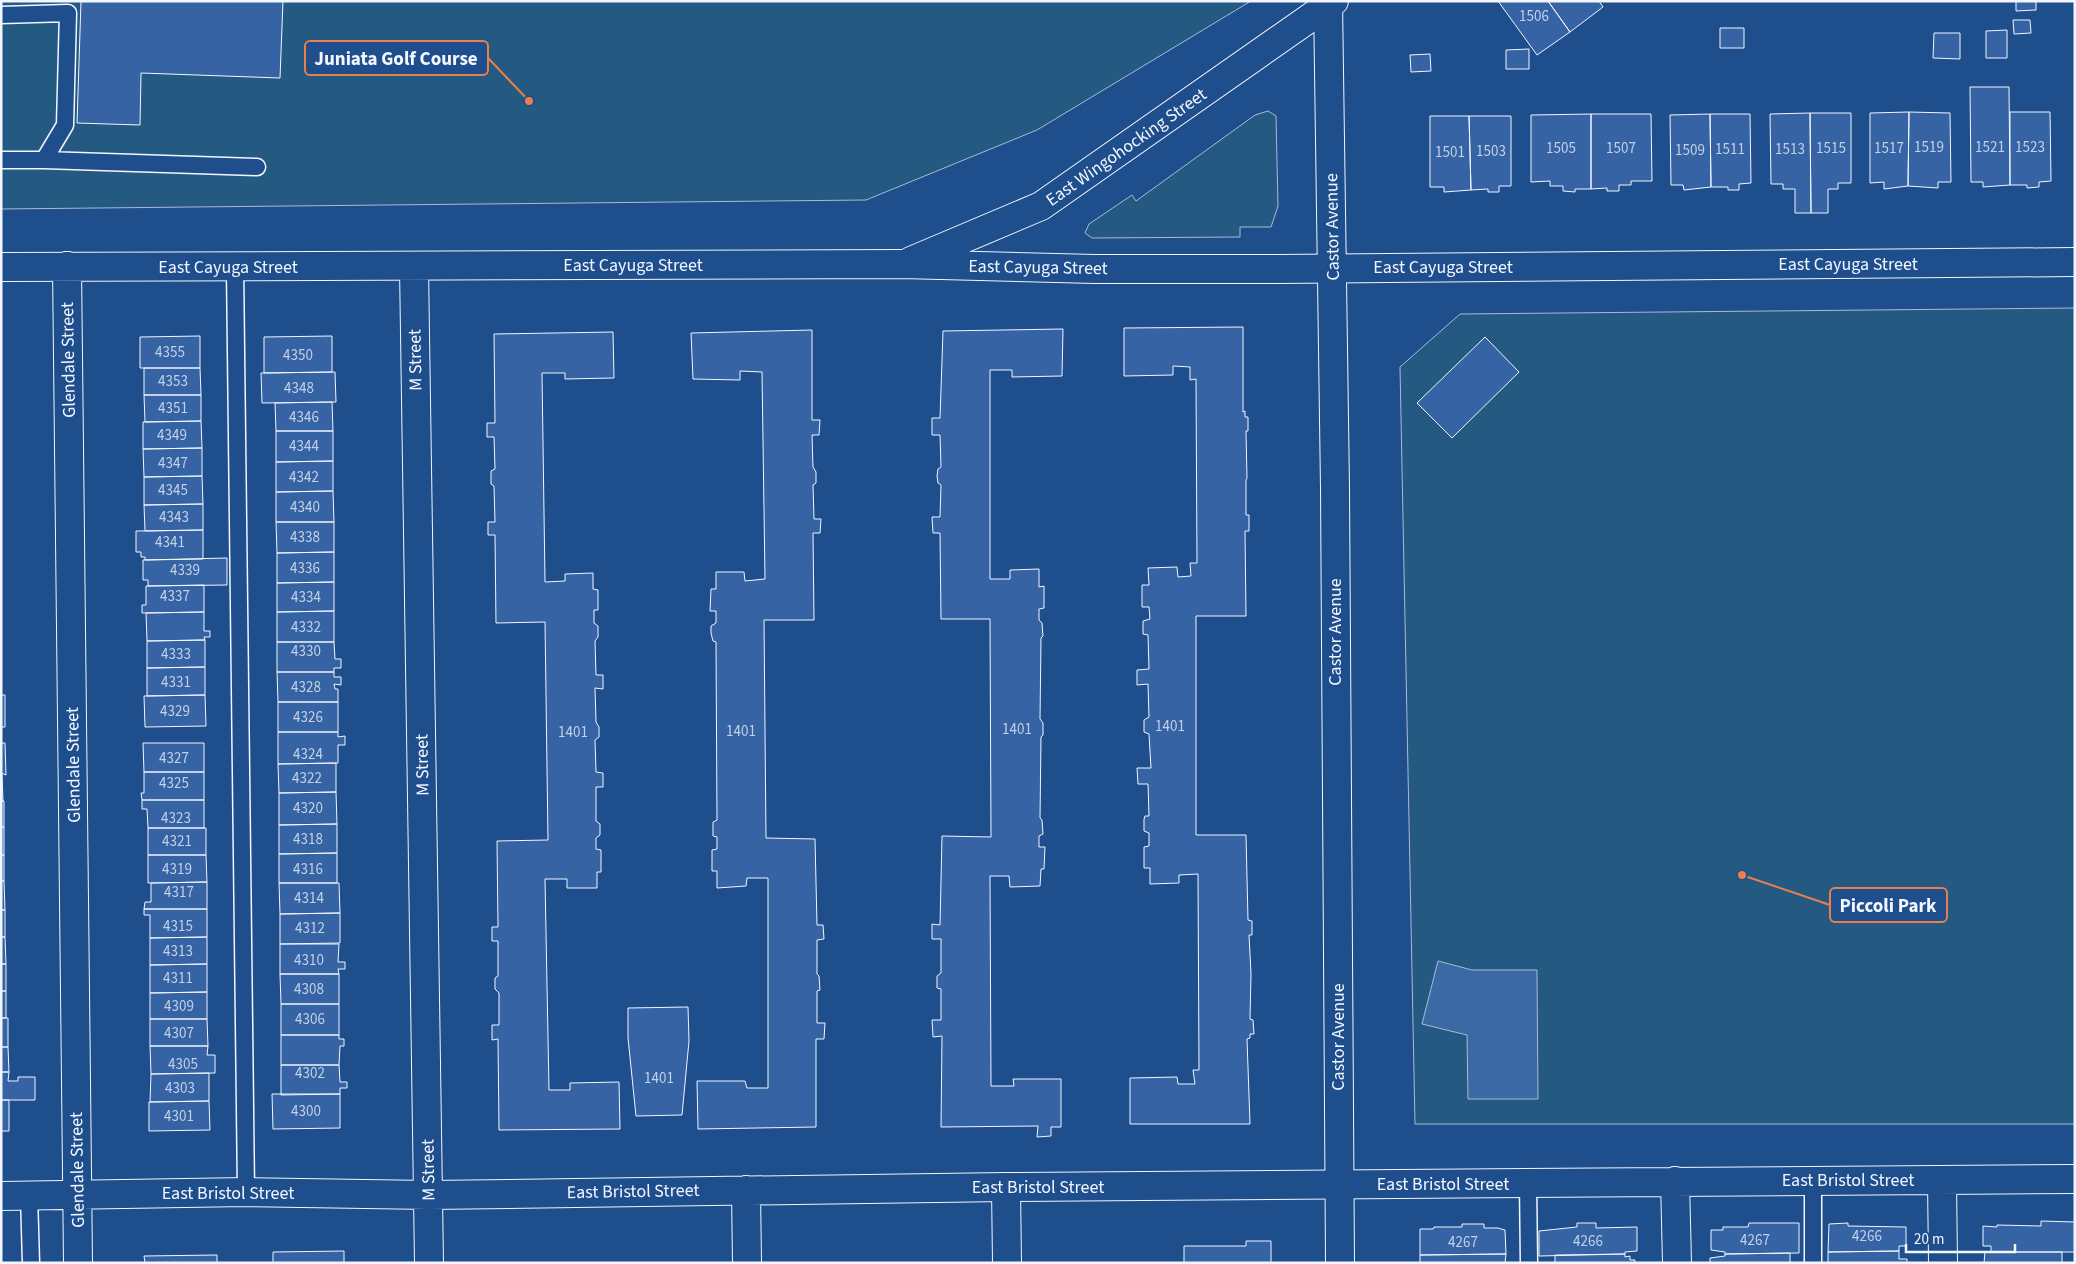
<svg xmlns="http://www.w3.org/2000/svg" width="2076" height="1264" viewBox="0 0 2076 1264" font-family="'Source Sans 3',sans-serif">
  <rect width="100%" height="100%" fill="#1f4e8c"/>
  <path fill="#245a82" stroke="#a8bbd7" d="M1 1H1251L1037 130 866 200 1 209Z
    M1268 111 1276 116 1278 206 1271 227H1240V237L1092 238 1085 233 1089 224 1132 195 1136 201 1255 115Z
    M2075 308V1124H1415L1400 367 1460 314Z"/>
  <path fill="#3b69a3" stroke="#a8bbd7" d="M1438 961 1472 970H1537L1538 1099H1468L1467 1035 1422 1024Z"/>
  <path fill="#3563a3" stroke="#f2f6ff" d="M81 1H283L280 78 141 73 140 125 77 123Z
    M1498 1H1548L1570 32 1537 55Z
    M1548 1H1599L1603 7 1570 32Z
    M2016 1H2036V10L2016 11Z
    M2013 20H2030L2031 33 2014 34Z
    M1720 28H1744V48H1720Z
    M2007 30V58H1986V31Z
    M1934 33H1960V59L1933 58Z
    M1529 49V69H1506V50Z
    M1430 54 1431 71 1411 72 1410 55Z
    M1970 87H2009L2010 185 1983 187V182H1971Z
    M1909 112 1950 113 1951 182H1938V188L1908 186Z
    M1909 112 1908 186 1884 189V182L1870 183V113Z
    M2010 112H2050L2051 181 2039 182V187L2027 188V185H2010Z
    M1810 113H1851V183H1838V189H1828V213H1811Z
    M1810 113 1811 213H1795V189H1783V184H1771L1770 114Z
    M1591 114V189H1575V192L1563 191V186H1550V181L1531 182V115Z
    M1591 114H1651L1652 181H1631V185H1619V191H1607V188L1591 189Z
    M1710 114 1711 187 1684 190 1683 185H1671L1670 115Z
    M1710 114H1750L1751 183 1739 184V190H1728V187H1711Z
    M1430 116H1469L1471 190 1444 192V187H1430Z
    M1469 116H1511V186H1499V192H1488V189L1471 190Z
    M1243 327V412L1245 411V417H1248V431H1246L1247 478 1246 480V515H1249V531H1245L1246 616H1196V835H1246L1248 920 1252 921V935H1249L1251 974 1250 1019 1253 1020 1254 1034H1250V1038L1247 1039 1250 1124H1130V1078L1177 1077 1178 1084H1195L1193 1070H1199L1198 874 1179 875V883L1150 884V868H1144V847L1149 846V833L1144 831V819L1145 816H1149L1148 784H1138L1137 768H1151L1149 734 1144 732V720L1149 717 1148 684 1137 685V670L1149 669 1148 635 1143 634V621L1150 619 1149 607H1142V585H1149L1148 568 1177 567 1178 577 1191 576 1190 563H1197L1196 379 1190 380V367L1173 366V375L1124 376V328Z
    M1063 329 1062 376 1012 377V370H990V579H1010V570L1039 569V587L1044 586V608L1039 609V620L1042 623 1043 636 1041 638 1040 719 1043 723V735L1041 737 1040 818 1042 820 1043 834 1039 836V847H1045L1044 869H1041L1040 886 1010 887 1009 876H990L991 1086H1014L1013 1079H1061V1127H1051V1136L1037 1137 1038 1126 941 1127 942 1036 933 1037 932 1020H941V989L937 988V976L941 973V939H932V924L940 925 942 836 991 837 990 619H941L940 533H933L932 517H940L941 485 938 483 937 476 938 469 941 467 940 435H932V418H940L943 331Z
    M812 330V420H820L819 435H812L813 467 816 472V483L813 485 814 519H821L820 533H813L814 620H764L766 838 815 839 817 925H823L824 939 817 940V974L819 976 820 990 817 991V1023H825L824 1039H816V1127L698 1129 697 1081H745L747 1088H768V878H747L746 886 717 888V871H712V850L717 849V837L713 836V822L717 820 716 642 713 641 711 633V626L716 623V611H710L711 589H716V572H744L745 581 765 579 762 372 740 371V380L693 379 691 333Z
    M613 332 614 378 565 379V373H542L545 582 565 581V574L593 573V589L598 590V610H594V623L598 626V637L595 641 596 675H603V689L595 688 596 722 599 727V737L595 740 596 772 603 773V787H596V821L600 824V835L596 838V849L601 850V872H597V888H567V879H545L549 1090H570V1083L619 1082 620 1129 499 1130 498 1039 492 1040V1025H499V993L495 989V978L498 976V941H492V927H498L497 841 548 840 545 622 496 623 495 535H488V522H495L494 486 491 484V471L495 469 494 437H487V423H495L494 334Z
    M200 336V368H140V337Z
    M332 336V372L264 373V337Z
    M1485 337 1519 372 1452 438 1417 403Z
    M144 368H200L201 395H144Z
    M335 372 336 402 262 403 261 373Z
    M144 395H201V421L145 422Z
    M332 402 333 431H276L275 403Z
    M201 421 202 448 143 449V422Z
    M276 431H333V461L276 462Z
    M202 448V476L144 477 143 449Z
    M333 461V491L276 492V462Z
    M202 476 203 504 144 505V477Z
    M333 491 334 522H276V492Z
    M203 504V530L145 531 144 505Z
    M276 522H334V552L277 553Z
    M203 530V559L145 560V557H141V552H136V531Z
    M334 552V582L277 583V553Z
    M227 558V585L148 586V580H143V560Z
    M334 582V611L277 612V583Z
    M204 585V612L142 613V605H146V586Z
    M334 611V642H277V612Z
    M204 612V631H210V637H204L205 640 147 641 146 613Z
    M205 640V667L147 668V641Z
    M277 642H334L335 659H341V668H334V672H277Z
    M205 667V695L147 696V668Z
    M277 672H334V677H341V685L334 684 335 689H338V702H278Z
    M1 695H5V727H1Z
    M205 695 206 726 145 727 144 696Z
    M278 702H338V732H278Z
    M278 732H338V737L345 736V745H338V763L278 764Z
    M1 743H5L6 775 1 773Z
    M143 743H204V772H144Z
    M336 763V792L279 793 278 764Z
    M144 772H204V800H142L141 793H144Z
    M1 773 2 775 3 801H1Z
    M336 792 337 824 279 825V793Z
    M142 800H204V828H148L147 809H142Z
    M1 801H4V827H1Z
    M337 824V853L279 854V825Z
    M1 827H4V855H1Z
    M148 828H206V855H148Z
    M337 853V883H279V854Z
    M1 855H4V881H1Z
    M148 855H206L207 882 148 883Z
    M1 881H4L5 910H1Z
    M207 882V909H144L145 902H151V883Z
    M279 883H339L340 913 280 914Z
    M144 909H207V937L150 938V915H144Z
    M1 910H5V937H1Z
    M340 913V943L280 944V914Z
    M1 937H5L6 964H1Z
    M207 937V964L150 965V938Z
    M280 944H339L338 962H345V969H338L339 974H280Z
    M1 964H6V991H1Z
    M207 964V992L150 993V965Z
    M280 974H339V1004H281Z
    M1 991H6V1018H1Z
    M207 992V1019H150V993Z
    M281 1004H339V1035H281Z
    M688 1007 689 1041 682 1115 636 1116 628 1038V1008Z
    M1 1018H8V1047H1Z
    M150 1019H207L208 1046H150Z
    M281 1035H339V1039H344V1046H340L339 1065H281Z
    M150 1046H208L207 1055H215V1073L151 1074Z
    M1 1047H8L9 1072H1Z
    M281 1065H339L340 1082H347V1088H340V1094L281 1095Z
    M1 1072H9L8 1081H18V1077H35V1100H1Z
    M209 1073V1101L150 1102 151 1074Z
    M272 1094H340V1128L273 1129Z
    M1 1100H9V1131H1Z
    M209 1101 210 1130 149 1131V1102Z
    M2041 1221 2075 1222V1252H1991V1246H1983V1226L1997 1227V1225L2041 1226Z
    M1577 1223H1596V1228L1637 1227V1251L1625 1252V1254L1539 1256V1231L1577 1227Z
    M1749 1223H1799V1253L1725 1254V1252L1711 1250V1230H1723V1227H1748Z
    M1848 1223V1226L1906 1227V1246H1899V1251L1828 1252 1829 1224Z
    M1462 1224H1484V1228H1498L1505 1230 1506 1254 1420 1255V1229H1433L1434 1227H1462Z
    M1246 1241H1271V1263H1184V1246H1246Z
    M344 1251V1263H273V1252Z
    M1899 1251V1259H1907V1263H1828V1252Z
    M1985 1252H2062V1263H1984Z
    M1790 1253V1262L1799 1263H1710V1258L1725 1256V1254Z
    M1506 1254 1505 1263H1420V1255Z
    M1625 1254V1257L1630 1256V1260H1635V1263H1555V1255Z
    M217 1255V1263H145L144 1256Z"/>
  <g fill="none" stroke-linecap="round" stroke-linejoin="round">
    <defs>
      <path id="lane" d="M1 15 68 13 65 125 44 160H1
        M44 160 257 167
        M235 267 246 1192
        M1813 1180V1263
        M1528 1183 1529 1263
        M29 1195 31 1263"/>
      <path id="street" d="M911 261 1041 206 1334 1
        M67 266 78 1263
        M1 267 902 264 1095 269H1278L2075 262
        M414 267 429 1263
        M1942 1180 1943 1263
        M1675 1181 1677 1263
        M1006 1187 1007 1263
        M746 1190 747 1263
        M1 1196 246 1192 429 1195 1006 1187 2075 1179"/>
      <path id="primary" d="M1328 1 1335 488 1340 1263"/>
    </defs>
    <use href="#lane" stroke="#f2f6ff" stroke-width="19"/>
    <use href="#street" stroke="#f2f6ff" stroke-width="30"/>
    <use href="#primary" stroke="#f2f6ff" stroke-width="30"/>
    <use href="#lane" stroke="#1f4e8c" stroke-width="16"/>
    <use href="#street" stroke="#1f4e8c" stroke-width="28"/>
    <use href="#primary" stroke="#1f4e8c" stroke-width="28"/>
  </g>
  <g text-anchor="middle" stroke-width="4" stroke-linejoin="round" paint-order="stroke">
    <g font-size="15" fill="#c3d1e8">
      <text x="1534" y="21">1506</text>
      <text x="1929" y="152">1519</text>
      <text x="1990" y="152">1521</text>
      <text x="2030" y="152">1523</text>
      <text x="1561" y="153">1505</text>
      <text x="1621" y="153">1507</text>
      <text x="1831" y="153">1515</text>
      <text x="1889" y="153">1517</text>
      <text x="1730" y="154">1511</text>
      <text x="1790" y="154">1513</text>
      <text x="1690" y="155">1509</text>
      <text x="1491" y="156">1503</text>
      <text x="1450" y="157">1501</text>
      <text x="170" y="357">4355</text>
      <text x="298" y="360">4350</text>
      <text x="173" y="386">4353</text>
      <text x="299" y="393">4348</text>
      <text x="173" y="413">4351</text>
      <text x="304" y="422">4346</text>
      <text x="172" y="440">4349</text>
      <text x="304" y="451">4344</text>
      <text x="173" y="468">4347</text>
      <text x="304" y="482">4342</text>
      <text x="173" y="495">4345</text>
      <text x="305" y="512">4340</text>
      <text x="174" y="522">4343</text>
      <text x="305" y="542">4338</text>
      <text x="170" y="547">4341</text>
      <text x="305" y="573">4336</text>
      <text x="185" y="575">4339</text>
      <text x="175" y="601">4337</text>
      <text x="306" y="602">4334</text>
      <text x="306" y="632">4332</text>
      <text x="306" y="656">4330</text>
      <text x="176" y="659">4333</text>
      <text x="176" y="687">4331</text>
      <text x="306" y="692">4328</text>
      <text x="175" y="716">4329</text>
      <text x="308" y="722">4326</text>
      <text x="1170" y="731">1401</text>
      <text x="1017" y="734">1401</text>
      <text x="741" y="736">1401</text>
      <text x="573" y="737">1401</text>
      <text x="308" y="759">4324</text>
      <text x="174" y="763">4327</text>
      <text x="307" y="783">4322</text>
      <text x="174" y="788">4325</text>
      <text x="308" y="813">4320</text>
      <text x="176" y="823">4323</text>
      <text x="308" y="844">4318</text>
      <text x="177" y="846">4321</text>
      <text x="177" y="874">4319</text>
      <text x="308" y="874">4316</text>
      <text x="179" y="897">4317</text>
      <text x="309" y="903">4314</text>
      <text x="178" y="931">4315</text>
      <text x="310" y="933">4312</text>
      <text x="178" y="956">4313</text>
      <text x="309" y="965">4310</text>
      <text x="178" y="983">4311</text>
      <text x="309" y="994">4308</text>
      <text x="179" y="1011">4309</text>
      <text x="310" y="1024">4306</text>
      <text x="179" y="1038">4307</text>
      <text x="183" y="1069">4305</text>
      <text x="310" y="1078">4302</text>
      <text x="659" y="1083">1401</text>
      <text x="180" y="1093">4303</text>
      <text x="306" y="1116">4300</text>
      <text x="179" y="1121">4301</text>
      <text x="1867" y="1241">4266</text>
      <text x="1755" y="1245">4267</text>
      <text x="1588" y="1246">4266</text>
      <text x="1463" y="1247">4267</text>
    </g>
    <g font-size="18" fill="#f2f6ff" stroke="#1f4e8c">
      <text transform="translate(1126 147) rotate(-35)" y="6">East Wingohocking Street</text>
      <text transform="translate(1332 227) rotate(-91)" y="6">Castor Avenue</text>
      <text x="1848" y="270">East Cayuga Street</text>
      <text x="633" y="271">East Cayuga Street</text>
      <text x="228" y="273">East Cayuga Street</text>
      <text transform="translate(1038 267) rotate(1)" y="6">East Cayuga Street</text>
      <text x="1443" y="273">East Cayuga Street</text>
      <text transform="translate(68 360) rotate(-91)" y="6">Glendale Street</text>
      <text transform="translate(415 360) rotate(-91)" y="6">M Street</text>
      <text transform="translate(1335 632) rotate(-90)" y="6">Castor Avenue</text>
      <text transform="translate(73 765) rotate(-91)" y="6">Glendale Street</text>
      <text transform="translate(422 765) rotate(-91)" y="6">M Street</text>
      <text transform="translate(1338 1037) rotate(-90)" y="6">Castor Avenue</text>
      <text transform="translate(77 1170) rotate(-91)" y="6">Glendale Street</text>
      <text transform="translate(428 1170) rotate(-91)" y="6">M Street</text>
      <text x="1848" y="1186">East Bristol Street</text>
      <text x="1443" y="1190">East Bristol Street</text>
      <text x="1038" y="1193">East Bristol Street</text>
      <text transform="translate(633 1191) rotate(-1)" y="6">East Bristol Street</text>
      <text x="228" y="1199">East Bristol Street</text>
    </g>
  </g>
  <path fill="none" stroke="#ea8049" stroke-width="2" d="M529 101L488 58M1742 875L1830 905"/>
  <g fill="#ea8049" stroke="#1f4e8c" stroke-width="2">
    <circle cx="529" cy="101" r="5"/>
    <circle cx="1742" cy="875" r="5"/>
  </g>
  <g fill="#1f4e8c" stroke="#ea8049" stroke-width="2">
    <rect x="305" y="41" width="183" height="34" rx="5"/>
    <rect x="1830" y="888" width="117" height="34" rx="5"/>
  </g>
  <g font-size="19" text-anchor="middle" font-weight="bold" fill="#f2f6ff">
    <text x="396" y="65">Juniata Golf Course</text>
    <text x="1888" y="912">Piccoli Park</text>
  </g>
  <rect width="2076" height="1264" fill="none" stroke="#f2f6ff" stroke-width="5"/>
  <path d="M1906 1244v8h109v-8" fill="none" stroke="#f2f6ff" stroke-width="2.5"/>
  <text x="1914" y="1244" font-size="15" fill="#f2f6ff" stroke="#1f4e8c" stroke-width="4" paint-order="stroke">20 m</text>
</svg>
